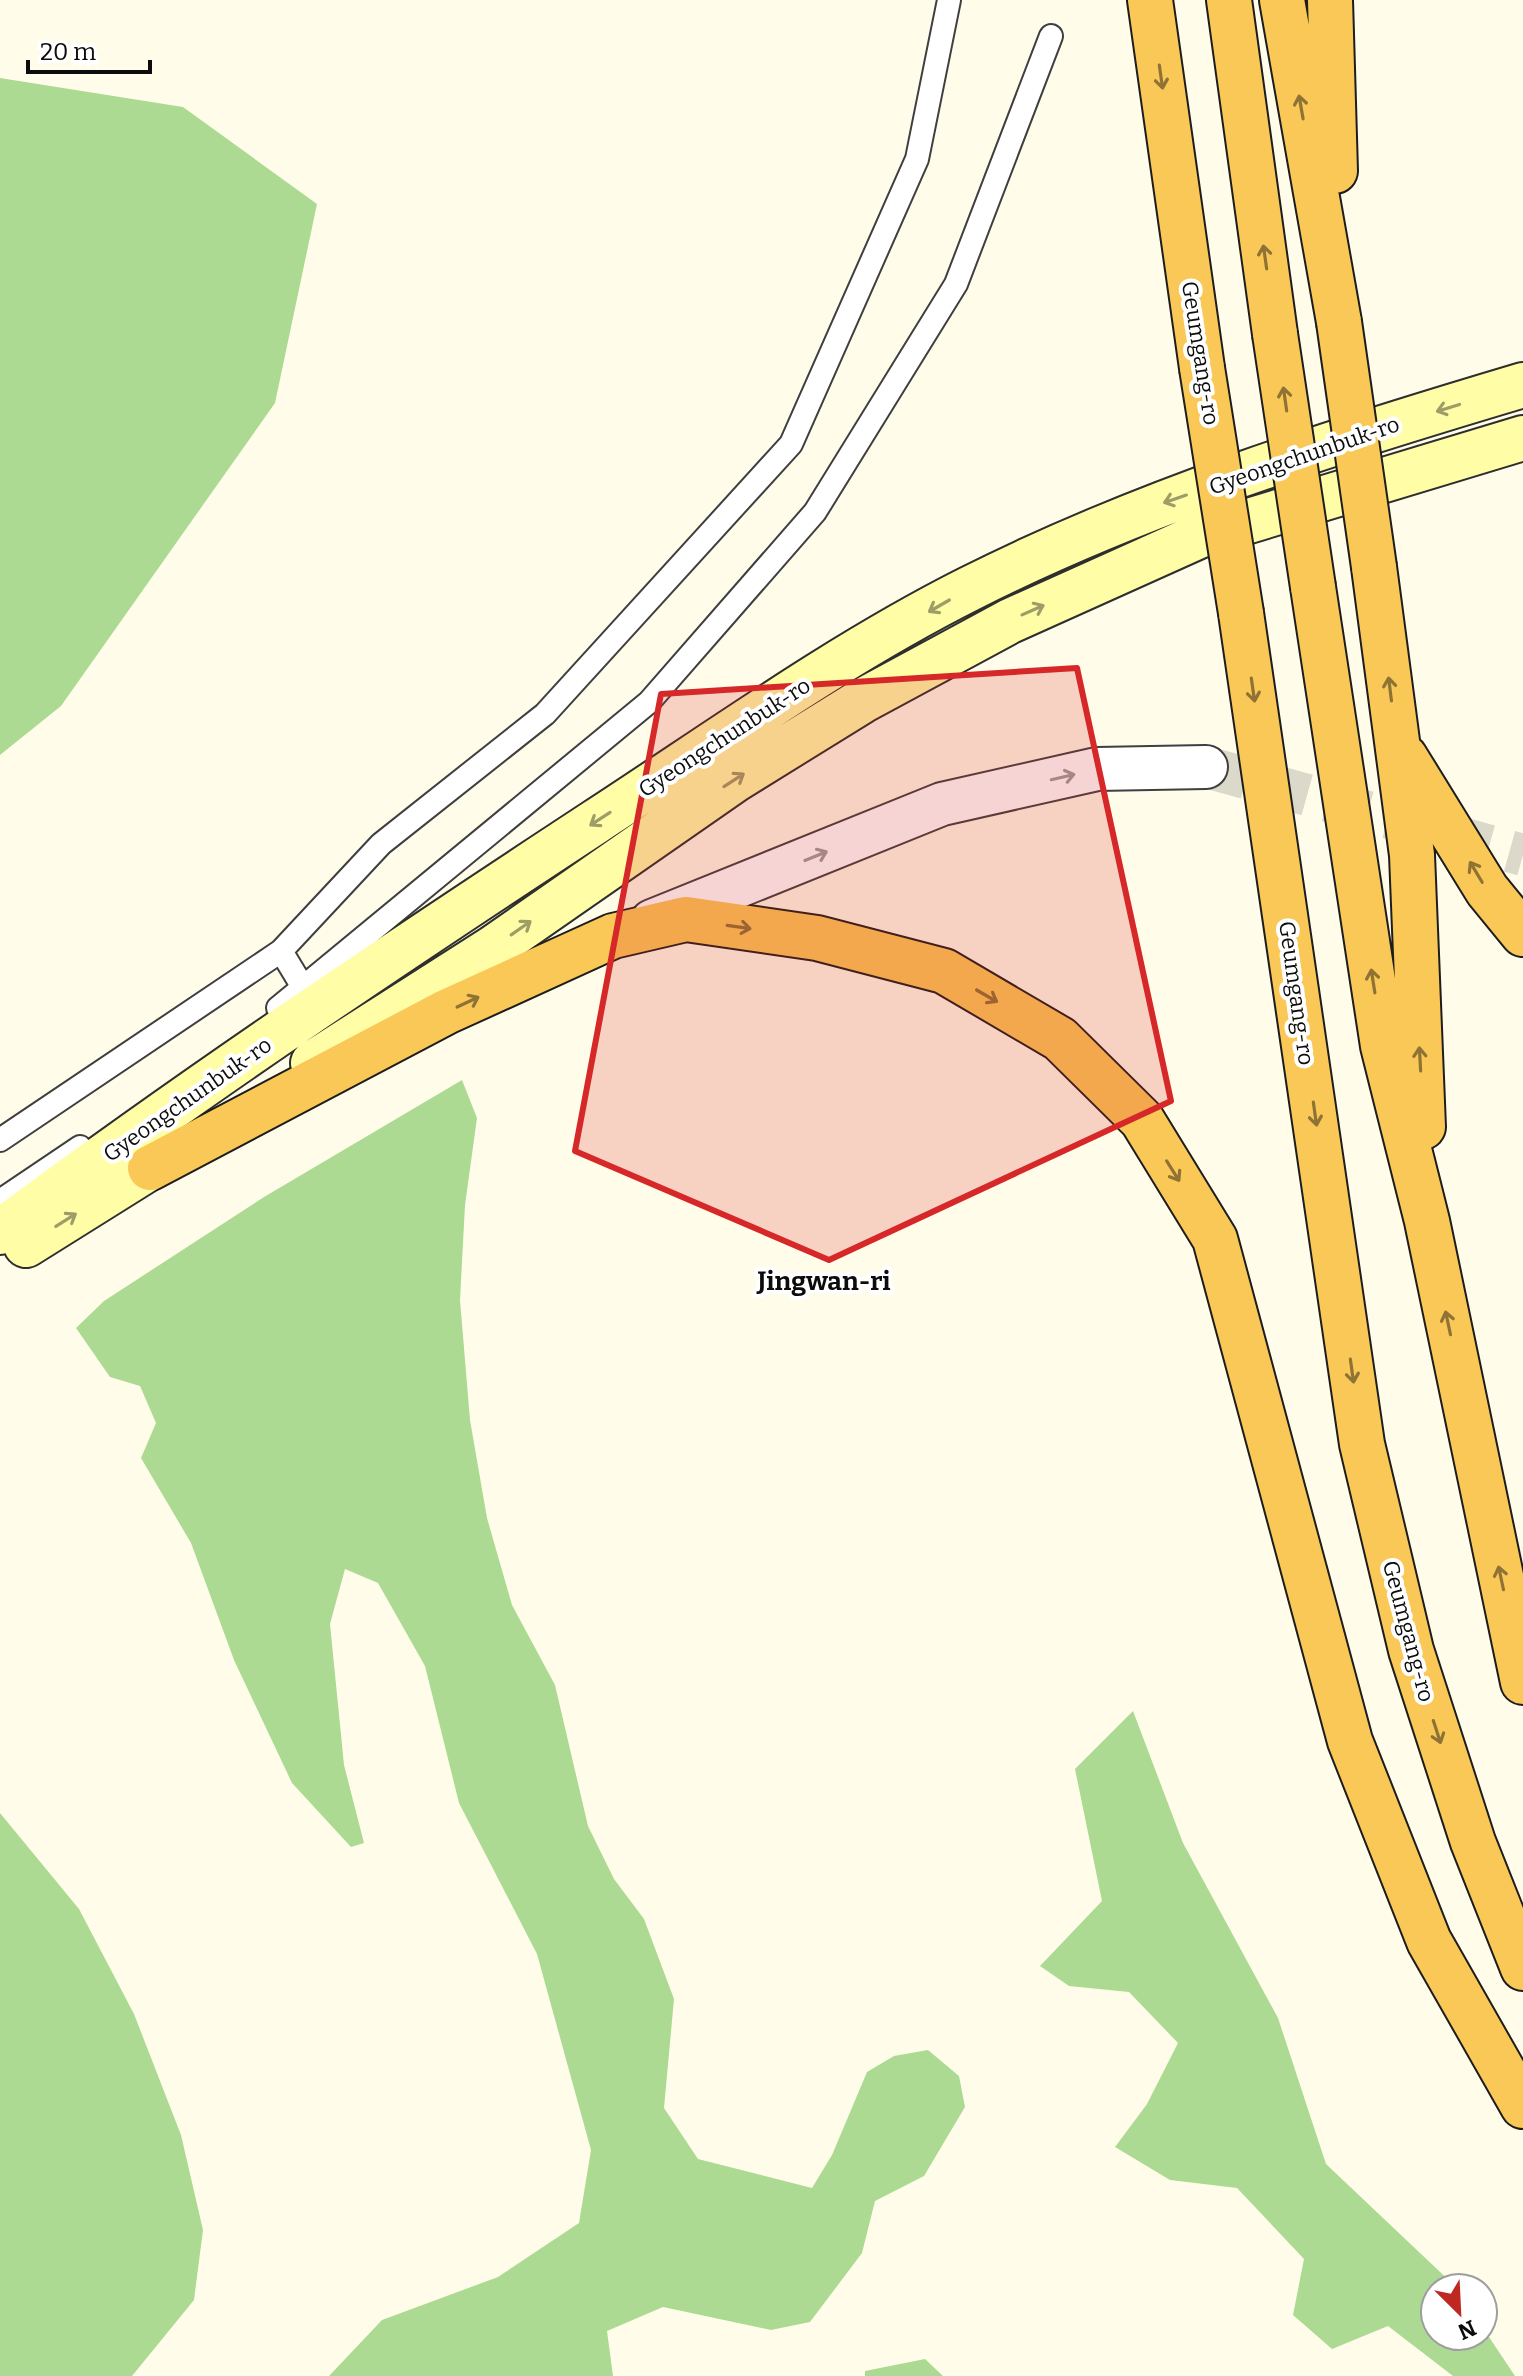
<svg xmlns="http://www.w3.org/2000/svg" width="1523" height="2376" viewBox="0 0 1523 2376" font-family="Bitter,serif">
  <rect width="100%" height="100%" fill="#fffdea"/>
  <path fill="#acda93" d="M0 78 183 107 317 204 275 403 61 706 0 755Z
    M462 1080 477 1118 465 1205 460 1300 470 1420 487 1518 512 1605 555 1685 588 1826 614 1879 644 1919 674 1999 664 2108 698 2159 812 2188 832 2155 867 2072 894 2056 928 2050 959 2076 965 2107 924 2176 875 2201 862 2253 810 2322 771 2330 663 2307 607 2331 613 2376H329L382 2320 498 2277 579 2223 591 2150 537 1954 459 1803 425 1666 378 1583 345 1569 330 1624 344 1765 364 1843 351 1847 292 1783 234 1660 191 1543 141 1458 156 1423 140 1386 110 1377 76 1328 104 1301 264 1197Z
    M1133 1711 1183 1843 1278 2018 1326 2164 1457 2288H1435V2336H1483V2328L1515 2376H1453L1388 2326 1332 2349 1293 2315 1304 2259 1237 2188 1170 2180 1115 2147 1147 2104 1178 2043 1129 1992 1069 1986 1040 1966 1102 1901 1075 1769Z
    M0 1813 79 1909 134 2014 181 2135 203 2230 194 2300 132 2376H0Z
    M925 2359 943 2376H865V2371Z"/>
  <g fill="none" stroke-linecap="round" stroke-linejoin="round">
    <path stroke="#dbd9c9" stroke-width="42" stroke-dasharray="42 21" stroke-linecap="butt" d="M1206 767 1523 855"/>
    <defs>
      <path id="service" d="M281 951 304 989
        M278 1008 649 702 815 512 956 284 1051 36
        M0 1140 281 951 381 844 545 714 791 444 917 159 949 0
        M0 1201 80 1147"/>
      <path id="minor" d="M652 921 942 804 1097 769 1206 767"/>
      <path id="secondary" d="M313 1063 493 948 736 779 862 701 1010 621 1199 536 1523 438
        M0 1232C193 1088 394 954 595 822 718 742 838 655 969 589 1145 500 1335 441 1523 385
        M26 1245 181 1148"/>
      <path id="trunk" d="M1150 0 1202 368
        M1229 0 1275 334
        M1282 0 1339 322
        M1330 0 1335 171
        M1374 567 1412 855 1423 1127
        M1313 587 1383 1046 1427 1221 1523 1682
        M1241 613 1362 1444 1411 1650 1473 1842 1523 1968
        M1405 757 1487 890 1523 934
        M150 1168 446 1012 613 936 686 919 817 938 944 971 1060 1039 1142 1120 1215 1239 1350 1741 1429 1941 1523 2106"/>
    </defs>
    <use href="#service" stroke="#3f3f3f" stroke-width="26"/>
    <use href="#minor" stroke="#3f3f3f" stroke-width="46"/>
    <use href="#secondary" stroke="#2e2e2e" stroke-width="48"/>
    <use href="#trunk" stroke="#1d1d1d" stroke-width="48"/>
    <use href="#service" stroke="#fff" stroke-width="22"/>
    <use href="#minor" stroke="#fff" stroke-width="42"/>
    <use href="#secondary" stroke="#fffda5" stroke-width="44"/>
    <use href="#trunk" stroke="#fac857" stroke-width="44"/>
    <defs>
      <path id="trunk-bridge" d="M1339 322 1374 567
        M1275 334 1313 587
        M1202 368 1241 613"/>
    </defs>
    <use href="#trunk-bridge" stroke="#1d1d1d" stroke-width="48" stroke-linecap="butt"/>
    <use href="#trunk-bridge" stroke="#fac857" stroke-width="44"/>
  </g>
  <defs><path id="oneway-shaft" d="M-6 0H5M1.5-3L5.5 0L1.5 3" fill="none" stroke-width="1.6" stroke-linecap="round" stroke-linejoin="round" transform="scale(2)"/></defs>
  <g stroke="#8f7335">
    <use href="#oneway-shaft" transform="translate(1161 77) rotate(82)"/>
    <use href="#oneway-shaft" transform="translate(1301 107) rotate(-100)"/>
    <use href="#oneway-shaft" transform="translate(1265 257) rotate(-98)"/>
    <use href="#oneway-shaft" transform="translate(1285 399) rotate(-98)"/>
    <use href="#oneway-shaft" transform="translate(1390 689) rotate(-97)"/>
    <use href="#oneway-shaft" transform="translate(1253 690) rotate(82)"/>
    <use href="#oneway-shaft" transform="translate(1476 872) rotate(-121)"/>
    <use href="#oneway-shaft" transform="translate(739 927) rotate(8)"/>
    <use href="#oneway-shaft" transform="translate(1373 981) rotate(-99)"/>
    <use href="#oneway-shaft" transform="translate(987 996) rotate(30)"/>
    <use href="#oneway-shaft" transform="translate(468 1002) rotate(-25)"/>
    <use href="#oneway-shaft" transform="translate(1420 1059) rotate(-93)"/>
    <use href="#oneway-shaft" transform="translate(1315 1114) rotate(82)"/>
    <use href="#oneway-shaft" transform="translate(1173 1171) rotate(58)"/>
    <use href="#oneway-shaft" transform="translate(1448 1323) rotate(-102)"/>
    <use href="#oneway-shaft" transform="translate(1352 1371) rotate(82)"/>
    <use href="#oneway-shaft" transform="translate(1501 1578) rotate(-102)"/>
    <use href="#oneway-shaft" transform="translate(1437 1732) rotate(72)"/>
  </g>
  <g stroke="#9e9d68">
    <use href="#oneway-shaft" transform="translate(1448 408) rotate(163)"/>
    <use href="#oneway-shaft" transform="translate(1175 499) rotate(161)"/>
    <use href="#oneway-shaft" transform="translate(939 606) rotate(150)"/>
    <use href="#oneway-shaft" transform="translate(1033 610) rotate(-24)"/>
    <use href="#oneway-shaft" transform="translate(734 780) rotate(-33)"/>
    <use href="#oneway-shaft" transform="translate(600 819) rotate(147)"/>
    <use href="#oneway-shaft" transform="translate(521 928) rotate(-35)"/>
    <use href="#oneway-shaft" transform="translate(66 1220) rotate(-32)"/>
  </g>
  <g stroke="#9e9e9e">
    <use href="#oneway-shaft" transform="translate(1063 777) rotate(-13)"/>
    <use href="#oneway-shaft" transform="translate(816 856) rotate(-22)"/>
  </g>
  <path fill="#d62828" fill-opacity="0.2" stroke="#d62828" stroke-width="6" stroke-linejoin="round" d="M1077 668 1171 1101 829 1260 575 1151 661 694Z"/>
  <g text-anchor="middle" stroke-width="8" stroke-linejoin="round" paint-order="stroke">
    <g font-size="22" fill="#0c0c0c" stroke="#fff">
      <text transform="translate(1201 353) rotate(81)" y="8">Geumgang-ro</text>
      <text transform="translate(1304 455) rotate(-19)" y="8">Gyeongchunbuk-ro</text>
      <text transform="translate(724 737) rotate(-33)" y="8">Gyeongchunbuk-ro</text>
      <text transform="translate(1297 993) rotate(82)" y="8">Geumgang-ro</text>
      <text transform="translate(187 1099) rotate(-35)" y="8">Gyeongchunbuk-ro</text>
      <text transform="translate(1409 1631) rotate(75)" y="8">Geumgang-ro</text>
    </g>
    <g font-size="26" font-weight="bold" fill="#0c0c0c" stroke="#fff">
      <text x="824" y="1290">Jingwan-ri</text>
    </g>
  </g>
  <g transform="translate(1459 2312) rotate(156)"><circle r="38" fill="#ffffff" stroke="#9e9e9e" stroke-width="2"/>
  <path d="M0-6L14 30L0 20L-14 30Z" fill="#be2821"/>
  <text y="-12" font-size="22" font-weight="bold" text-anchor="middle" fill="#0c0c0c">N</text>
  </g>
  <path d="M28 60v12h122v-12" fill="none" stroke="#0c0c0c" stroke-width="4"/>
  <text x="40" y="60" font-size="24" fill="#0c0c0c" stroke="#ffffff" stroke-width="6" paint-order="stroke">20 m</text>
</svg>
